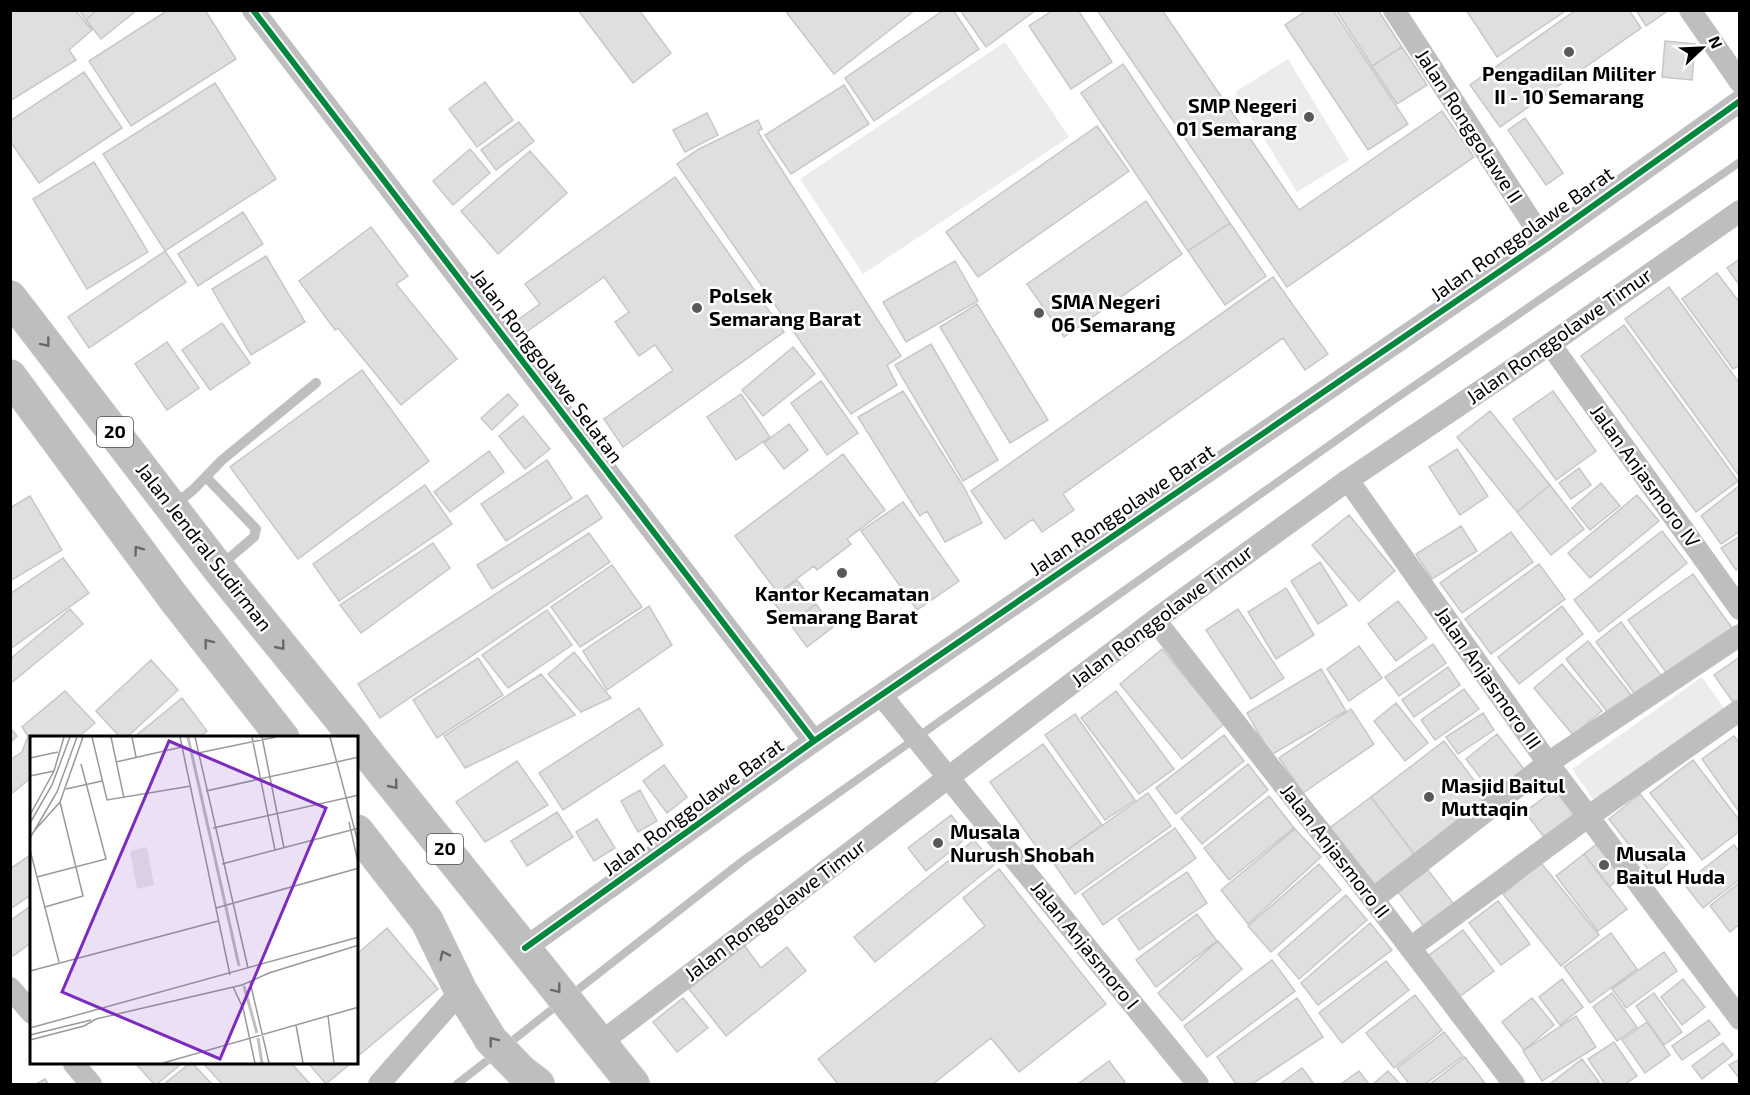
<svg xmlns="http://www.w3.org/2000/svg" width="1750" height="1095" viewBox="0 0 1750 1095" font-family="'Exo 2',sans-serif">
  <rect width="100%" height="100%" fill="#fff"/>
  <path fill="#ececec" d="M1005 42 1069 137 863 274 800 179Z
    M1288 59 1349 160 1297 192 1235 92Z
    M1702 677 1727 712 1596 803 1572 769Z"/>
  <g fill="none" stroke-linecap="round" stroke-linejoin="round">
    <path stroke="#bfbfbf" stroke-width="8" d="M571 995 741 862 1382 408 1740 162
      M507 1045 560 1003
      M457 1084 497 1053"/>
  </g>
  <path fill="#dfdfdf" stroke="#c7c7c7" stroke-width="1.5" d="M10 10H75L92 30 69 50 76 60 10 101Z
    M79 10H97L86 20Z
    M97 10H137L101 39 86 20Z
    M168 10H205L236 59 131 126 89 61Z
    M578 10H639L671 53 633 83Z
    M790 10H915L834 74 787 13Z
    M944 10H953L979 49 874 121 845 78Z
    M960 10H1036L986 47Z
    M1053 10H1078L1112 62 1071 89 1029 26Z
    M1097 10H1162L1299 210 1442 111 1474 157 1287 287Z
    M1307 10H1333L1408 124 1368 150 1285 25Z
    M1336 10H1378L1402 47 1372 66Z
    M1466 10H1567L1497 57Z
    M1576 10H1629L1641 28 1500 127 1470 85Z
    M1636 10H1669L1646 26Z
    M1665 41 1695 44 1692 80 1662 77Z
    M1402 47 1427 85 1397 104 1372 66Z
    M1123 64 1230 223 1188 251 1081 93Z
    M84 72 122 128 39 183 10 141V121Z
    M485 82 513 120 477 147 449 109Z
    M215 83 276 179 165 251 103 154Z
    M844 85 869 124 791 174 765 135Z
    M707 113 718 135 685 152 673 130Z
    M1525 118 1563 173 1546 185 1508 130Z
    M758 120 762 129 758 131 762 139 901 356 887 365 897 385 851 414 677 164 699 149Z
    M519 122 534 141 496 170 481 150Z
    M1097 126 1129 171 978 277 946 232Z
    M470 149 490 173 453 205 433 181Z
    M530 151 567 193 498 254 461 211Z
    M94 162 148 252 87 289 33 199Z
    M675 177 784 332 623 447 604 419 673 370 655 345 639 356 615 322 629 312 604 277 525 333 516 321 540 304 525 284Z
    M1146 201 1182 254 1064 337 1027 284Z
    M243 212 263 244 198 286 178 254Z
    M1230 223 1266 276 1225 305 1188 251Z
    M371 227 408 276 396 284 457 359 401 405 338 328 335 330 299 281Z
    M165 251 186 282 89 348 68 317Z
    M266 256 305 322 251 355 212 289Z
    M1740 259V286L1727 268Z
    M955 261 978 301 906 342 883 302Z
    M1717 273 1740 303V365L1733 369 1682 299Z
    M1273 277 1328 354 1305 370 1283 338 1063 494 1074 510 1042 532 1033 519 1005 539 971 491Z
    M1669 287 1740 384V477L1625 319Z
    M977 304 1048 420 1010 443 940 327Z
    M222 323 250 363 210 390 182 350Z
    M1624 325 1738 481 1696 512 1581 356Z
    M167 342 199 388 167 410 135 364Z
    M931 344 998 460 963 481 895 365Z
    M793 347 815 374 763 416 742 390Z
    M362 370 429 461 298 559 230 467Z
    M821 381 858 433 827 455 791 403Z
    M903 391 964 487 982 523 945 542 927 511 920 516 858 417Z
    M1553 391 1596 451 1556 480 1513 419Z
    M508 394 518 405 492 430 481 418Z
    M741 394 770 437 736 460 707 417Z
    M1490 411 1550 485 1517 512 1457 437Z
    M523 416 550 449 525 469 499 436Z
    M789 424 808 450 784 469 764 443Z
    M1457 449 1488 496 1460 515 1429 467Z
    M489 451 504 472 450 512 434 492Z
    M843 454 885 510 847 539 851 544 817 570 814 566 778 593 735 536Z
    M547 460 572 498 506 541 481 504Z
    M1579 468 1591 485 1571 499 1559 483Z
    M1601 483 1620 506 1590 530 1572 508Z
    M425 485 452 524 339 601 313 564Z
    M1550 485 1584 529 1551 555 1517 512Z
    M1739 486 1740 531 1721 544 1701 516Z
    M587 495 602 518 492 589 477 565Z
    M1637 495 1659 521 1590 578 1568 553Z
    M30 496 62 550 10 581V508Z
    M903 502 959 581 917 610 861 531Z
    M1349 515 1395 571 1359 601 1312 545Z
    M1461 526 1477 551 1432 579 1416 554Z
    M1662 531 1687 563 1599 632 1574 600Z
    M1511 532 1533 562 1462 613 1440 583Z
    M589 533 610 562 380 718 358 684Z
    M1740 536V568L1736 570 1721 548Z
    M433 543 450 568 361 633 340 605Z
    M63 558 89 593 10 649V594Z
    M1320 562 1347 605 1318 624 1291 581Z
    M1539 564 1565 599 1491 654 1465 619Z
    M612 565 642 607 580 647 551 607Z
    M1693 574 1735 632 1671 679 1628 620Z
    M797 580 816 604 790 624 771 599Z
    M1286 588 1314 635 1276 659 1248 612Z
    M1398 601 1427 638 1396 661 1368 624Z
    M816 604 833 627 807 647 790 624Z
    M649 606 672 645 607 690 583 651Z
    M1562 606 1583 634 1519 684 1498 657Z
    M70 609 83 624 10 684V659Z
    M1238 609 1284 678 1251 699 1206 630Z
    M547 610 572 645 508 688 482 655Z
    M1621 622 1663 678 1637 697 1596 642Z
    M1588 641 1632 696 1609 714 1566 659Z
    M1433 644 1446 663 1399 696 1385 677Z
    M1359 646 1382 678 1349 701 1327 669Z
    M1162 649 1224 724 1182 759 1120 684Z
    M574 652 611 698 581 712 548 674Z
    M1740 657V701L1735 705 1714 675Z
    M478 658 503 695 437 738 413 700Z
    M151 660 178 690 126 738H121L96 711Z
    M1562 664 1602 711 1573 735 1534 688Z
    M1448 667 1460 685 1414 717 1402 700Z
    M1321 669 1346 711 1271 755 1247 713Z
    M541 674 575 715 465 768 444 736Z
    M1464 689 1479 709 1435 740 1421 720Z
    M65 691 95 723 77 738H32V777L10 795V760L22 752 28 736 22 727Z
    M1116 691 1174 769 1139 794 1081 718Z
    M182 698 207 731 198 738H133Z
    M1396 703 1428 743 1405 761 1374 721Z
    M639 708 663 745 563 810 539 773Z
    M1351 709 1374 744 1303 793 1279 758Z
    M1483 713 1494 730 1458 754 1446 737Z
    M1075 714 1135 800 1105 820 1045 735Z
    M10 728 17 736 10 743Z
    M1497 734 1524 769 1493 794 1466 759Z
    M1224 735 1244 761 1176 814 1156 788Z
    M1734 736 1740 744V813L1702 759Z
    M1444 741 1487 797 1414 854 1371 797Z
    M1043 744 1102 825 1048 863 990 782Z
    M1693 760 1740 821V831L1702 860 1650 793Z
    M517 761 548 805 485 842 456 802Z
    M1248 764 1268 790 1202 844 1181 818Z
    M664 765 687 797 667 813 643 781Z
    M1555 789 1578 819 1547 841 1525 812Z
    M640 790 657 821 638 832 621 801Z
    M1148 793 1171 826 1075 894 1052 861Z
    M1640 794 1685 850 1653 876 1609 819Z
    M1269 796 1294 828 1229 880 1204 848Z
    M1371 797 1414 854 1371 887 1327 830Z
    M557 812 573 837 527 866 511 841Z
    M951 815 968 837 926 871 908 848Z
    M597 819 615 848 594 861 576 832Z
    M1175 828 1196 858 1103 925 1082 894Z
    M1295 829 1321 857 1248 924 1221 890Z
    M974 840 994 865 875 962 854 937Z
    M1598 843 1624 875 1609 887 1584 854Z
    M1734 845 1740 852V879L1703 908 1684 884Z
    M32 854V894L10 909V869Z
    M1584 854 1627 909 1598 931 1556 876Z
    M1541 863 1599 935 1561 966 1503 894Z
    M1319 864 1341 890 1271 952 1248 926Z
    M999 869 1106 1004 1019 1072 991 1038 933 1084H838L818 1059 985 926 963 898Z
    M1428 870 1456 907 1426 929 1398 892Z
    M1187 872 1207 903 1139 950 1118 919Z
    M1740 882V924L1730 932 1710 906Z
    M1346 895 1367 920 1299 979 1278 954Z
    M1498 901 1530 944 1501 965 1469 923Z
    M32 905V942L13 956 10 953V921Z
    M1197 914 1217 941 1156 987 1136 960Z
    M1370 923 1392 950 1318 1005 1301 983Z
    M387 928 438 989 357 1057V954Z
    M1463 930 1494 971 1459 997 1428 956Z
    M1611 933 1637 969 1590 1003 1564 967Z
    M1218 941 1242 969 1182 1021 1158 993Z
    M744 945 761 968 787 947 806 971 726 1036 689 989Z
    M1664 952 1677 971 1626 1008 1612 989Z
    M1272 960 1295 991 1207 1057 1184 1026Z
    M1386 961 1409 990 1342 1043 1319 1013Z
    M1562 979 1583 1007 1560 1025 1539 997Z
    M1683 979 1705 1007 1682 1025 1661 997Z
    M1612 993 1637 1027 1617 1041 1593 1007Z
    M1654 993 1682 1032 1664 1045 1636 1006Z
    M1415 995 1442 1030 1394 1068 1366 1033Z
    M683 998 708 1028 677 1052 653 1022Z
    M1297 998 1323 1037 1252 1084H1236L1217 1057Z
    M1532 998 1554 1025 1524 1050 1502 1022Z
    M1576 1016 1596 1047 1542 1081 1523 1051Z
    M1709 1020 1720 1034 1682 1060 1672 1046Z
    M1647 1022 1670 1055 1645 1073 1622 1040Z
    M1444 1032 1463 1056 1425 1084H1409L1397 1068Z
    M1614 1042 1637 1076 1625 1084H1605L1588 1059Z
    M1723 1043 1733 1055 1702 1079 1692 1066Z
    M1465 1057 1484 1082 1481 1084H1430Z
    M1582 1059 1599 1082 1595 1084H1552L1551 1083Z
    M1740 1059V1079L1729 1065Z
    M1109 1061 1125 1082 1122 1084H1078Z
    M136 1064H181L157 1084H154Z
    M189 1064H193L212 1084H164Z
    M204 1064H292L310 1084H222Z
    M309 1064H350L326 1084Z
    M1302 1068 1314 1084H1280Z
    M1359 1071 1368 1083 1366 1084H1341Z
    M1388 1071 1400 1084H1373Z
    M45 1079 48 1084H36Z"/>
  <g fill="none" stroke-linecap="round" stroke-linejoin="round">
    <defs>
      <path id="highway" d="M10 297 218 568 356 738
        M10 376 173 597 283 738
        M357 740 633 1084
        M357 831 427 921 461 991 491 1040 521 1071 538 1084"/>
    </defs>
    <use href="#highway" stroke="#dbdbdb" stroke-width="34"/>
    <path stroke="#bebebe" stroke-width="10" d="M206 477 256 529 254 537 220 566
      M173 506 194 489 222 460 316 383"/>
    <path stroke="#bebebe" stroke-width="22" d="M253 10 814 741
      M1394 10 1544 241
      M1690 10 1740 82
      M1550 344 1740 609
      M1348 480 1548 763 1740 1019
      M1155 620 1373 899 1514 1084
      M881 695 1198 1084
      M1373 899 1548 763 1740 635
      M525 948 814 741 1544 241 1740 101
      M1410 948 1589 816 1740 710
      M10 988 32 1013
      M600 1043 1155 620 1348 480 1550 344 1740 211
      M74 1064 91 1084
      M379 1084 461 991"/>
    <use href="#highway" stroke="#bebebe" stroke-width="33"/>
    <defs>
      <path id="cycleway" d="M253 10 814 741
        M525 948 814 741 1544 241 1740 101"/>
    </defs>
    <use href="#cycleway" stroke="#fff" stroke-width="10"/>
    <use href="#cycleway" stroke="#00873e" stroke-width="6"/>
  </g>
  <defs><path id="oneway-chevron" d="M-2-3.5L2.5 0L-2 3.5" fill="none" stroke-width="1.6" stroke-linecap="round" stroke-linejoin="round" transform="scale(1.5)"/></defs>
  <g stroke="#686868">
    <use href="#oneway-chevron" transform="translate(46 343) rotate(52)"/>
    <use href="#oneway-chevron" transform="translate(138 550) rotate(-126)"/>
    <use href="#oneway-chevron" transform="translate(208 643) rotate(-128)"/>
    <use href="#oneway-chevron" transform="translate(281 646) rotate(51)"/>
    <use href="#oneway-chevron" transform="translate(394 785) rotate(51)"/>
    <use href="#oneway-chevron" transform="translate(444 955) rotate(-116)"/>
    <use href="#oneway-chevron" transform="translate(557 989) rotate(52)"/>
    <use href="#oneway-chevron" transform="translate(493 1041) rotate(-128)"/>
  </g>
  <g fill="#595959" stroke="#fff" stroke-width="2">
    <circle cx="1569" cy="52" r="6"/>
    <circle cx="1309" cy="117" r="6"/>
    <circle cx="697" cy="308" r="6"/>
    <circle cx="1039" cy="313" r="6"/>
    <circle cx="842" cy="573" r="6"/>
    <circle cx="1429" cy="797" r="6"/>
    <circle cx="938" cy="843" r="6"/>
    <circle cx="1604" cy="865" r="6"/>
  </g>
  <g text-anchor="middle" stroke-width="5" stroke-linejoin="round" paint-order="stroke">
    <g fill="#fff" stroke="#4c4c4c" stroke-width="1.5">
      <rect x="97" y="417" width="36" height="30" rx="4.5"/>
      <rect x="427" y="834" width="36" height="30" rx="4.5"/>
    </g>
    <g font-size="18" font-weight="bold" fill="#000">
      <text x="115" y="438">20</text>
      <text x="445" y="855">20</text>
    </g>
    <g font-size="20" font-weight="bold" fill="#000" stroke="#fff" text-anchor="start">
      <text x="1569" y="81" text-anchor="middle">Pengadilan Militer<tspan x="1569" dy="23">II - 10 Semarang</tspan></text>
      <text x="1297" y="113" text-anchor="end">SMP Negeri<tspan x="1297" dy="23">01 Semarang</tspan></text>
      <text x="709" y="303">Polsek<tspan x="709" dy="23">Semarang Barat</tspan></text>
      <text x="1051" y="309">SMA Negeri<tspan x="1051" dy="23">06 Semarang</tspan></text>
      <text x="842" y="601" text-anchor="middle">Kantor Kecamatan<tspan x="842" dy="23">Semarang Barat</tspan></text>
      <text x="1441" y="793">Masjid Baitul<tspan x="1441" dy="23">Muttaqin</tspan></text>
      <text x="950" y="839">Musala<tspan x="950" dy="23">Nurush Shobah</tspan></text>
      <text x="1616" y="861">Musala<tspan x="1616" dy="23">Baitul Huda</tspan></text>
    </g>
    <g font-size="20" fill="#000" stroke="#fff">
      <text transform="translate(1469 126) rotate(57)" y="7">Jalan Ronggolawe II</text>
      <text transform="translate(1522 234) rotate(-35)" y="7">Jalan Ronggolawe Barat</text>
      <text transform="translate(1559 336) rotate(-35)" y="7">Jalan Ronggolawe Timur</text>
      <text transform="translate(547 366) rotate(53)" y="7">Jalan Ronggolawe Selatan</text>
      <text transform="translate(1645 476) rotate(54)" y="7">Jalan Anjasmoro IV</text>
      <text transform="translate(1122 510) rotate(-34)" y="7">Jalan Ronggolawe Barat</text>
      <text transform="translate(204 547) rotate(52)" y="7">Jalan Jendral Sudirman</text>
      <text transform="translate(1162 616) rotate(-37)" y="7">Jalan Ronggolawe Timur</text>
      <text transform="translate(1488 678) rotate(55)" y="7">Jalan Anjasmoro III</text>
      <text transform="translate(693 807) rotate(-36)" y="7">Jalan Ronggolawe Barat</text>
      <text transform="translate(1335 851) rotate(52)" y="7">Jalan Anjasmoro II</text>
      <text transform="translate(775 910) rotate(-37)" y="7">Jalan Ronggolawe Timur</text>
      <text transform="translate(1085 945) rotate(51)" y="7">Jalan Anjasmoro I</text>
    </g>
  </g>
  <g transform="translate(30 736)">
    <rect width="328" height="328" fill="#fff"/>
    <path d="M117 111 124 149 107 153 100 115Z" fill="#ececec"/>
    <path fill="none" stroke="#bfbfbf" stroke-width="3" d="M158 1 209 230M214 250 227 297M228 302 232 327"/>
    <path fill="none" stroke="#999" stroke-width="1.5" d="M62 1 77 64 161 50M81 1 94 62M102 1 106 21M150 1 200 239M165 1 218 232M222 1 245 114M232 1 254 112M300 1 329 110M168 17 246 1M0 22 28 16M86 26 152 11M0 40 24 35M36 53 72 45M176 55 329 21M0 79 24 35 34 1M319 86 329 131M0 87 22 49 40 1M183 92 329 59M4 95 30 66 53 1M0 102 27 56 47 1M0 114 29 226M192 128 329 92M7 141 76 123 51 28M15 171 53 160 30 66M186 172 329 132M0 235 188 185M220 246 239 327M203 251 213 272 225 327M298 280 304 327M266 289 273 327M0 292 329 201M0 299 61 284M0 304 54 290 66 283 212 249 239 237 329 209M133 327 329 271"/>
    <path fill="#7b2cbf" fill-opacity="0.15" stroke="#7b2cbf" stroke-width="3" d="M139 5 296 72 190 323 32 256Z"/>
    <rect width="328" height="328" fill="none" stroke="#000" stroke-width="3"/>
  </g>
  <rect width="1750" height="1095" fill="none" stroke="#000000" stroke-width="24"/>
  <g transform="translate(1702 48) rotate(67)" stroke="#ffffff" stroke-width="4.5" paint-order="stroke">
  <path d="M0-4.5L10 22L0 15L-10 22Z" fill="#000000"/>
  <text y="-9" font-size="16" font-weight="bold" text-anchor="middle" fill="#000000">N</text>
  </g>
</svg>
